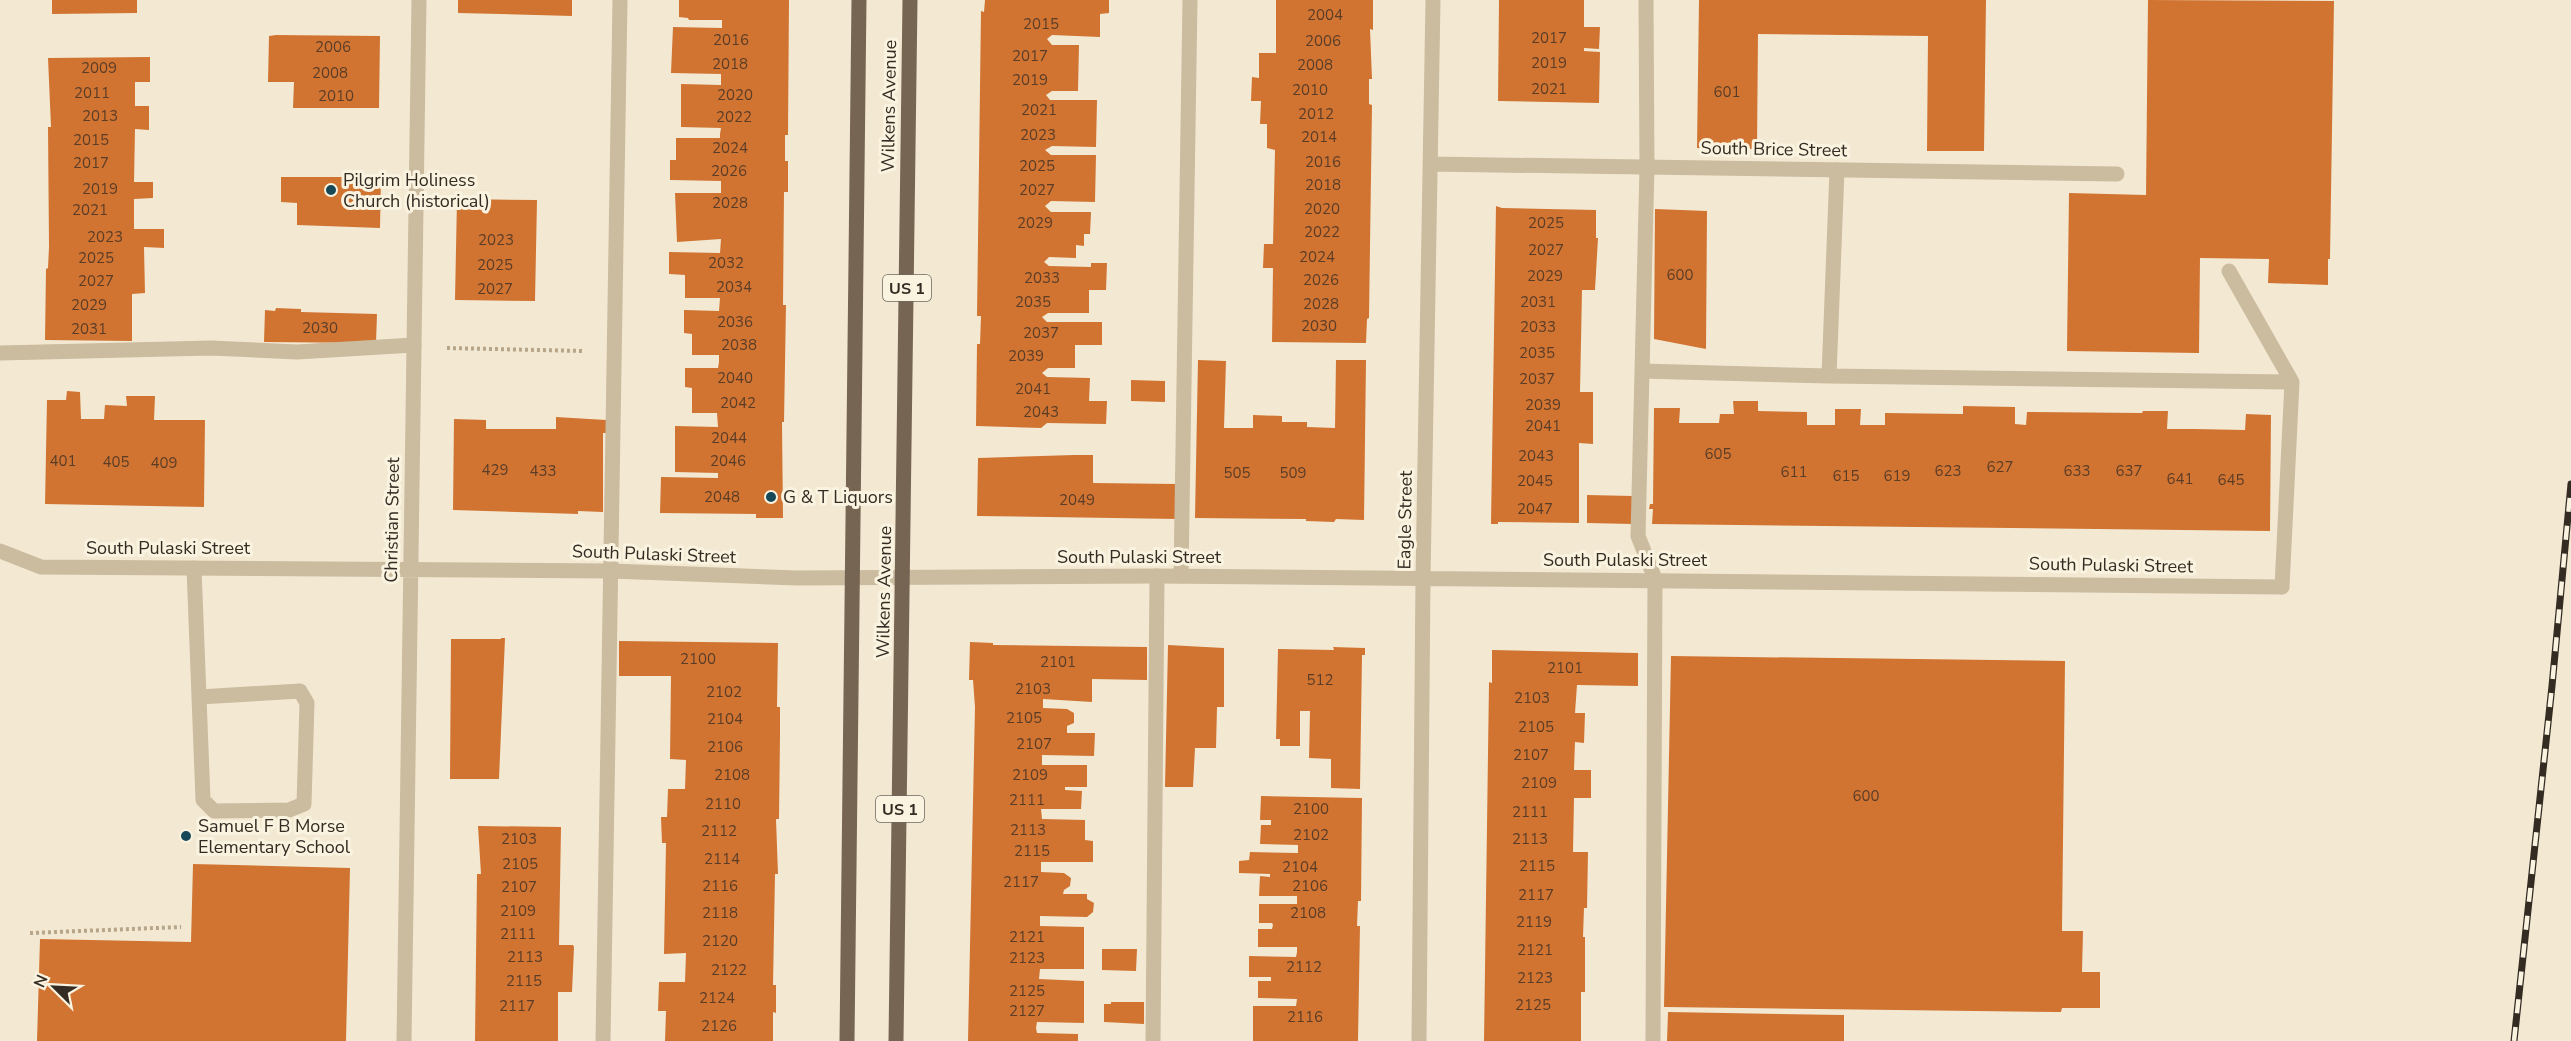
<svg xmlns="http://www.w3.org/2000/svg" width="2571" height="1041" viewBox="0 0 2571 1041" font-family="'Nunito Sans',sans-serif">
  <rect width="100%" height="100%" fill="#f3e9d3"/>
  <path fill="#d17432" d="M52 0H137V13L52 14Z
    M458 0H572V16L458 13Z
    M679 0H789L788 135H785V161H788V192H784L783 305H786L784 422H782L783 518H756V514L660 513 661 477 718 478V473L675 472V426L718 427 717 413H692V388L685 387V368H718L719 362V355H692V334L684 333V310L719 311 720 298H685V275L669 274V252L720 253 721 239 677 242 675 193H721V181L670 180V160H676V138H720V134L721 128 681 127V84L721 85V74L671 73 673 27 722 28V20H689L688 18 679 17Z
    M985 0H1109V13L1100 14V37L1052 35 1047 39 1052 45H1079L1078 91H1052L1046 95 1050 100H1097L1096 147 1052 146 1045 150 1051 155H1096L1095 202 1051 201 1045 206 1051 212H1091L1090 234H1084V246L1076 245V258L1049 257 1044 262 1049 266 1091 267V263H1107L1106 290H1089V313H1048L1042 317 1047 322H1102V345H1075V368H1048L1042 373 1047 377 1090 378 1089 401H1107L1106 424 1047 423 1041 428 976 426 977 344H980L981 316H977L981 11 984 12Z
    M1276 0H1373V30L1370 29 1372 79H1369V104L1372 105 1369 318 1367 319 1366 343 1272 342 1273 268H1263L1264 244H1273L1275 150 1267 148V124H1260L1261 101H1251L1252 77 1259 78V53H1276Z
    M1499 0H1584V27H1600L1599 49 1584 48V51L1600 52 1599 103 1498 101Z
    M1699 0H1986L1984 151H1927L1928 36 1758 34 1757 149 1697 148Z
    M2148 0 2334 1 2330 259H2328V285L2268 283 2269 259 2200 258 2199 353 2067 351 2069 193 2146 195Z
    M276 35 380 36 379 108H293L294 82H268L269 36Z
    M150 57V82H135V106H149V130L135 129 134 182H153V198L134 199V229H164V248L144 247 145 293 132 294V341L45 340 46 269 48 268 49 247 48 127H51L48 58Z
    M281 177H381L380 228 297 225V203L281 202Z
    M457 199 537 200 535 301 455 300Z
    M1496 206 1502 208 1596 210V238H1598L1595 290H1582L1580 392H1593V444L1579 443V523L1498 522V524H1491Z
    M1655 209 1707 211 1706 349 1654 339Z
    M276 308 301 309V312L377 314 376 343 264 342 265 310 275 311Z
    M1198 360 1226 361 1224 428H1253V415L1282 416V422H1307V427L1335 428 1336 360H1366L1364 520 1336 519 1334 522 1306 521V519L1195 518Z
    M1131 380 1165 381V402L1131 401Z
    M67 391 80 392 81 419H104L105 405 127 406 126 396H155L154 420H205L204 507 45 504 47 400H66Z
    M1733 401H1758V411L1807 412V425H1835V409H1861L1860 425H1885V413L1963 414V406L2015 407V424L2026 425 2027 412 2142 413 2143 411H2168L2167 429H2194L2245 430 2246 414 2271 415 2270 531 1652 524 1653 509H1649L1650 504H1653L1654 408H1680L1679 423H1719L1720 414H1734Z
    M556 417 606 420V433H603V512L578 511V514L453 510 454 419 486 420V429H556Z
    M1074 455H1093V483L1178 484V519L977 516 978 458Z
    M1587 495 1633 496V524L1587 523Z
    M501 638H505L499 779H450L451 639H501Z
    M619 641 778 643 777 707H780V735L779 819H776L778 874H775L773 985H776V1013L773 1012V1041H665L666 1011H658L659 982H685L686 953 664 954 666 843H662L661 817H667L668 789H685L686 760 670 759 671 676H619Z
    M970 642 993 643V645L1147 647V680L1092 679V702L1043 699V708L1067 709 1074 713V723L1067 726V733H1095L1094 756 1042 755V765H1087V787H1065V790L1082 791 1081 809H1041L1042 819 1085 820V840L1093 841V862H1041V872L1064 873 1071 878 1070 886 1064 890 1063 894H1087V899L1094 903 1093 912 1087 917 1040 916V926L1084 927V969H1040L1039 979 1084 981V1023L1037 1022 1036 1028 1037 1033 1078 1034V1041H968L975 707 973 680H969Z
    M1168 645 1224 648V707H1217L1216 748H1195L1193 787H1165Z
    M1333 647 1365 648V655H1362L1360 789 1331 788V759L1309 758 1310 711H1300V746H1280V739H1276L1278 649 1334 650Z
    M1492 650 1638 653V686L1577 685 1575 713H1585L1584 743 1575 742 1574 770H1591V798H1574L1573 852H1588L1587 908H1584L1583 937H1585V992H1581V1041H1484L1489 682 1492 683Z
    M1671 656 2065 661 2062 931H2083L2082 972H2100V1008H2062L2061 1012H2056L1664 1007Z
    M1261 796 1362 798 1361 901H1358L1357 926H1360L1358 1041H1253V1006H1296L1297 999 1258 998V981H1271V977H1249V956L1296 957 1297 952V947H1258V929H1272L1273 925 1272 923H1259V904H1297V896H1259L1260 876 1270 877V874L1239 873V861L1249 860 1250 852 1298 853V845L1260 844 1261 825H1271V820H1260Z
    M478 826 561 827 559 945H573L574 947 572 992H558V1041H475L477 874H481Z
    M193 864 350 868 346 1041H37L40 939 191 942Z
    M1102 949H1137L1136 971 1102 970Z
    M1111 1002H1144V1024L1104 1022V1004H1111Z
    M1668 1012 1844 1015V1041H1667Z"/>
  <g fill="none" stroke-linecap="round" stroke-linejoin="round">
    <path stroke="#b7a589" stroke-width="4" stroke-dasharray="3 3" stroke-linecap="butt" d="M447 348 584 351
      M30 933 181 927"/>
    <path stroke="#cbbb9f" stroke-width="15" d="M1646 0 1647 167 1638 536 1655 579 1653 1041
      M2229 271 2292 382 2282 587
      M0 353 211 348 297 352 414 345
      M1642 371 1829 376 2292 382
      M1829 376 1837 170
      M194 568C197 645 200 722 203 800L214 811 289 810 304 804 307 703 300 691 199 697
      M1181 576 1190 0
      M603 1041 620 0
      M1153 1041 1157 576"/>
    <path stroke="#cbbb9f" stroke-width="15" d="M1430 164 2117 174
      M0 551 41 567 611 571 797 578 1157 576 2282 587
      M404 1041 419 0
      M1419 1041 1423 578 1433 0"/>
    <path stroke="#776553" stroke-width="15" d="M847 1041 859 0
      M896 1041 910 0"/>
    <defs>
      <path id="rail" d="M2514 1041 2552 686 2571 484"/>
    </defs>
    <use href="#rail" stroke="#342b23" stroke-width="7"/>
    <use href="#rail" stroke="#faf3e0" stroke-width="4.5" stroke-dasharray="14" stroke-linecap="butt"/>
  </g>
  <g fill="#164858" stroke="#faf3e0" stroke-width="2">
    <circle cx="331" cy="190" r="6"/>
    <circle cx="771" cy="497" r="6"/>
    <circle cx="186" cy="836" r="6"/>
  </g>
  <g text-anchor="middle" stroke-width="6" stroke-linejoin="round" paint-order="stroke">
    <g font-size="15" fill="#5b3d27">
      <text x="1325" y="20">2004</text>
      <text x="1041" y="29">2015</text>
      <text x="1549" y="43">2017</text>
      <text x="731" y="45">2016</text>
      <text x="1323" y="46">2006</text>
      <text x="333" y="52">2006</text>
      <text x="1030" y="61">2017</text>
      <text x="1549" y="68">2019</text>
      <text x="730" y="69">2018</text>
      <text x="1315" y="70">2008</text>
      <text x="99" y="73">2009</text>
      <text x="330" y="78">2008</text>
      <text x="1030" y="85">2019</text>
      <text x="1549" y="94">2021</text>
      <text x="1310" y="95">2010</text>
      <text x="1727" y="97">601</text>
      <text x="92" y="98">2011</text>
      <text x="735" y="100">2020</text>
      <text x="336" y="101">2010</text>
      <text x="1039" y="115">2021</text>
      <text x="1316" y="119">2012</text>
      <text x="100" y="121">2013</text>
      <text x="734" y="122">2022</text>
      <text x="1038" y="140">2023</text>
      <text x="1319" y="142">2014</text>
      <text x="91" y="145">2015</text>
      <text x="730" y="153">2024</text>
      <text x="1323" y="167">2016</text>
      <text x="91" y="168">2017</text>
      <text x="1037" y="171">2025</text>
      <text x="729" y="176">2026</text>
      <text x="1323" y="190">2018</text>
      <text x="100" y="194">2019</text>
      <text x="1037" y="195">2027</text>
      <text x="730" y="208">2028</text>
      <text x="1322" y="214">2020</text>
      <text x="90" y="215">2021</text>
      <text x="1035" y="228">2029</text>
      <text x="1546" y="228">2025</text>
      <text x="1322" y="237">2022</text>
      <text x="105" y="242">2023</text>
      <text x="496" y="245">2023</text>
      <text x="1546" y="255">2027</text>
      <text x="1317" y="262">2024</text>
      <text x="96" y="263">2025</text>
      <text x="726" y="268">2032</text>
      <text x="495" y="270">2025</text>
      <text x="1680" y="280">600</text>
      <text x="1545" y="281">2029</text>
      <text x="1042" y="283">2033</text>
      <text x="1321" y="285">2026</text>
      <text x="96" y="286">2027</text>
      <text x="734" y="292">2034</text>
      <text x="495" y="294">2027</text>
      <text x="1033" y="307">2035</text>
      <text x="1538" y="307">2031</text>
      <text x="1321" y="309">2028</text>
      <text x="89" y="310">2029</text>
      <text x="735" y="327">2036</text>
      <text x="1319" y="331">2030</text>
      <text x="1538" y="332">2033</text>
      <text x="320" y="333">2030</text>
      <text x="89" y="334">2031</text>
      <text x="1041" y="338">2037</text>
      <text x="739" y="350">2038</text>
      <text x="1537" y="358">2035</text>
      <text x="1026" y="361">2039</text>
      <text x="735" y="383">2040</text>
      <text x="1537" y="384">2037</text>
      <text x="1033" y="394">2041</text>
      <text x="738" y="408">2042</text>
      <text x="1543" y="410">2039</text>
      <text x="1041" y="417">2043</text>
      <text x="1543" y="431">2041</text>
      <text x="729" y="443">2044</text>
      <text x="1718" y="459">605</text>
      <text x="1536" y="461">2043</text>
      <text x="63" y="466">401</text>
      <text x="728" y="466">2046</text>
      <text x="116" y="467">405</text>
      <text x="164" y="468">409</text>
      <text x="2000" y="472">627</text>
      <text x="495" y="475">429</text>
      <text x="543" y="476">433</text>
      <text x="1948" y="476">623</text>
      <text x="2077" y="476">633</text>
      <text x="2129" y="476">637</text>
      <text x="1794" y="477">611</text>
      <text x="1237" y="478">505</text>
      <text x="1293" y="478">509</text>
      <text x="1846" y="481">615</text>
      <text x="1897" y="481">619</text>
      <text x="2180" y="484">641</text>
      <text x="2231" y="485">645</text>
      <text x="1535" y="486">2045</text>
      <text x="722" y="502">2048</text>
      <text x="1077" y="505">2049</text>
      <text x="1535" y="514">2047</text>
      <text x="698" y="664">2100</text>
      <text x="1058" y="667">2101</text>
      <text x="1565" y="673">2101</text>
      <text x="1320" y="685">512</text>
      <text x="1033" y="694">2103</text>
      <text x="724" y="697">2102</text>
      <text x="1532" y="703">2103</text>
      <text x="1024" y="723">2105</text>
      <text x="725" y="724">2104</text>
      <text x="1536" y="732">2105</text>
      <text x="1034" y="749">2107</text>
      <text x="725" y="752">2106</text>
      <text x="1531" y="760">2107</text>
      <text x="732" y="780">2108</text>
      <text x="1030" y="780">2109</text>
      <text x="1539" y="788">2109</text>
      <text x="1866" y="801">600</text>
      <text x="1027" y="805">2111</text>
      <text x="723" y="809">2110</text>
      <text x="1311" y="814">2100</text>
      <text x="1530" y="817">2111</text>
      <text x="1028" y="835">2113</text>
      <text x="719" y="836">2112</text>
      <text x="1311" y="840">2102</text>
      <text x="519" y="844">2103</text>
      <text x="1530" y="844">2113</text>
      <text x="1032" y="856">2115</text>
      <text x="722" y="864">2114</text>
      <text x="520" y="869">2105</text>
      <text x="1537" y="871">2115</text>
      <text x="1300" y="872">2104</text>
      <text x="1021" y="887">2117</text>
      <text x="720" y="891">2116</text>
      <text x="1310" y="891">2106</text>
      <text x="519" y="892">2107</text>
      <text x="1536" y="900">2117</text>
      <text x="518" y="916">2109</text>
      <text x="720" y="918">2118</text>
      <text x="1308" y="918">2108</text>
      <text x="1534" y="927">2119</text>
      <text x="518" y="939">2111</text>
      <text x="1027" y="942">2121</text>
      <text x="720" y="946">2120</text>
      <text x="1535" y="955">2121</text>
      <text x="525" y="962">2113</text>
      <text x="1027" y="963">2123</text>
      <text x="1304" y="972">2112</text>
      <text x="729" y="975">2122</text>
      <text x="1535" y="983">2123</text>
      <text x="524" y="986">2115</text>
      <text x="1027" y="996">2125</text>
      <text x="717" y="1003">2124</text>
      <text x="1533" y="1010">2125</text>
      <text x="517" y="1011">2117</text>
      <text x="1027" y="1016">2127</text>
      <text x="1305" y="1022">2116</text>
      <text x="719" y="1031">2126</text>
    </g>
    <g fill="#faf3e0" stroke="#6f675c" stroke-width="1.5">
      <rect x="883" y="275" width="48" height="26" rx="4.5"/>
      <rect x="876" y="796" width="48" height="26" rx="4.5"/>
    </g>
    <g font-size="16" font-weight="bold" fill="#342b23">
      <text x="907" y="294">US 1</text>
      <text x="900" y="815">US 1</text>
    </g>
    <g font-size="18" fill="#342b23" stroke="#faf3e0">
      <text transform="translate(889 106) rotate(-89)" y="6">Wilkens Avenue</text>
      <text transform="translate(1774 149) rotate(1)" y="6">South Brice Street</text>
      <text transform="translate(392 520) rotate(-89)" y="6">Christian Street</text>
      <text transform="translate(1405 520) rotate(-89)" y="6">Eagle Street</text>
      <text x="168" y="554">South Pulaski Street</text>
      <text transform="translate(654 554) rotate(2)" y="6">South Pulaski Street</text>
      <text x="1139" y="563">South Pulaski Street</text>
      <text x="1625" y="566">South Pulaski Street</text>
      <text transform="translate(2111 565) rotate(1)" y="6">South Pulaski Street</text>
      <text transform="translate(884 592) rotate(-89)" y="6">Wilkens Avenue</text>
    </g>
    <g font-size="18" fill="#342b23" stroke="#faf3e0" text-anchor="start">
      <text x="343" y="186">Pilgrim Holiness<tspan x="343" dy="21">Church (historical)</tspan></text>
      <text x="783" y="503">G &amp; T Liquors</text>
      <text x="198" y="832">Samuel F B Morse<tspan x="198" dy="21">Elementary School</tspan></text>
    </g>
  </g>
  <g transform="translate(54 987) rotate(294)" stroke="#faf3e0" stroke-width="4.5" paint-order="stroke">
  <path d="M0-4.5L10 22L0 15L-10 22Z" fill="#342b23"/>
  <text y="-9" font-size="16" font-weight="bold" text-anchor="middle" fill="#342b23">N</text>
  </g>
</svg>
